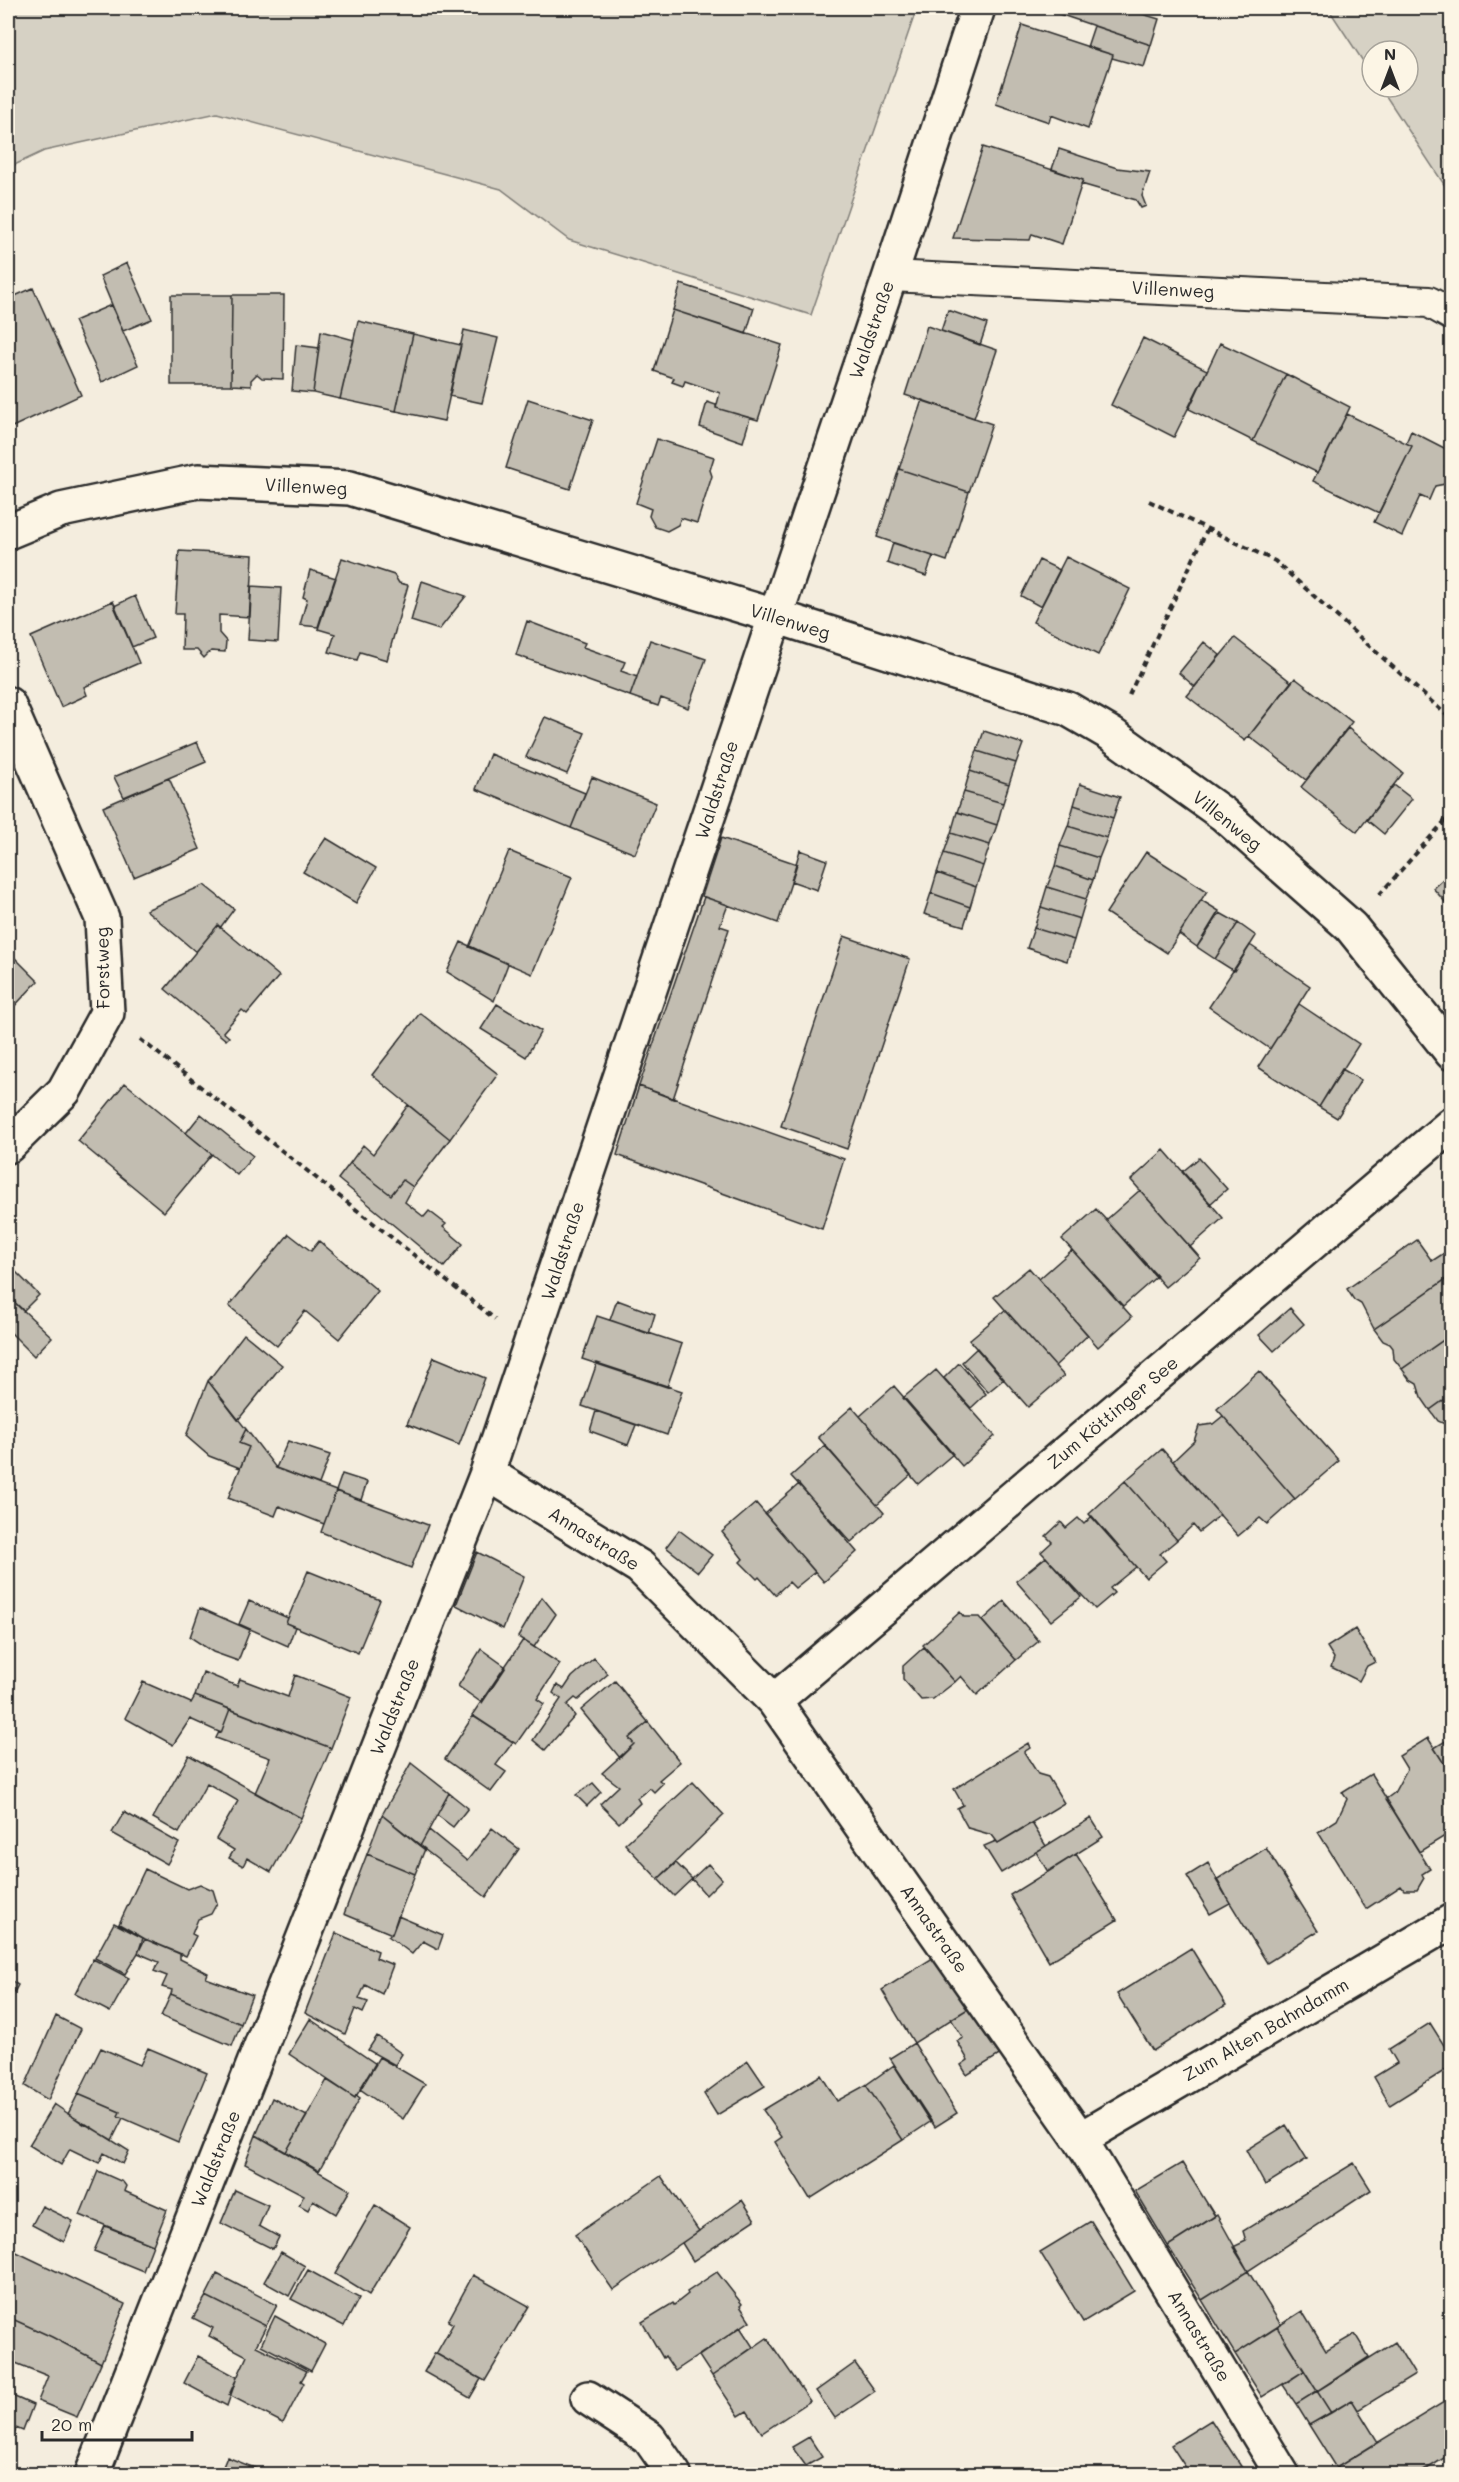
<svg xmlns="http://www.w3.org/2000/svg" width="1459" height="2482" viewBox="0 0 1459 2482" font-family="Mali,sans-serif">
  <rect width="100%" height="100%" fill="#f4edde"/>
  <filter id="ink" filterUnits="userSpaceOnUse"><feTurbulence type="fractalNoise" baseFrequency=".0167" numOctaves="2"/><feDisplacementMap in="SourceGraphic" scale="12" xChannelSelector="R" yChannelSelector="G"/><feConvolveMatrix kernelMatrix="1 2 1 2 8 2 1 2 1" color-interpolation-filters="sRGB"/></filter>
  <g filter="url(#ink)">
    <path fill="#d6d1c4" stroke="#807e78" stroke-width="1.5" d="M8 8H917L811 315 569 240 501 189 217 113 44 151 8 168Z
      M1328 8H1451V195L1380 87H1408V51H1372V75Z"/>
    <path fill="#c2bdb1" stroke="#2b2b2b" stroke-width="1.5" d="M1062 8H1123L1159 19 1151 45 1059 14Z
      M1022 25 1113 55 1088 129 1051 115 1049 122 996 104Z
      M1094 26 1151 45 1144 67 1112 58 1113 55 1087 47Z
      M983 147 1083 180 1062 244 1032 234 1030 240 953 238Z
      M1059 149 1117 168 1150 172 1142 196 1146 206 1141 208 1136 200 1081 184 1083 180 1052 169Z
      M127 263 152 319 123 331 100 276Z
      M681 284 754 308 746 334 673 310Z
      M33 288 81 395 8 429V299Z
      M171 295H232L231 385H171Z
      M232 295H284L283 379 262 378 257 374 251 380V386L231 385Z
      M111 305 138 365 102 382 74 321Z
      M673 310 782 345 758 420 716 408 720 393 685 381 683 386 672 382 674 378 654 371Z
      M948 310 987 324 980 345 941 331Z
      M358 321 413 334 396 411 340 399Z
      M927 326 997 350 974 418 905 395Z
      M464 330 498 338 482 403 449 396Z
      M321 331 354 340 340 399 313 393Z
      M413 334 461 345 444 421 396 411Z
      M1143 338 1207 370 1174 437 1111 405Z
      M1220 343 1286 374 1253 441 1189 409Z
      M296 345 319 348 313 393 292 391Z
      M1286 374 1350 407 1318 473 1253 441Z
      M528 399 593 420 570 489 506 468Z
      M922 400 992 424 969 492 899 469Z
      M707 402 716 405V408L750 418 743 442 700 427Z
      M1347 414 1412 446 1379 513 1313 481Z
      M1411 431 1452 452V455L1445 466 1449 475 1445 484 1435 486 1429 500 1420 496 1402 536 1374 522 1412 446 1406 443Z
      M657 439 714 457 710 470 712 476 697 523 681 518 678 525 667 531 655 527 649 516 651 509 636 503Z
      M899 469 969 492 947 561 877 537Z
      M893 543 933 556 926 576 887 563Z
      M179 551 253 555 250 617 219 615V633L226 641 225 652 211 651 204 658 197 650H182L183 614H175Z
      M1066 557 1130 589 1098 655 1033 622Z
      M342 558 394 575 399 583 408 585 387 660 360 652 357 660 329 652 335 634 318 629Z
      M1039 560 1060 570 1041 607 1021 596Z
      M310 570 336 578 329 599 327 598 318 627 300 625 307 599 303 597Z
      M422 581 466 596 439 630 411 621Z
      M251 586 281 588 278 642 248 640Z
      M135 596 153 638 132 647 114 606Z
      M113 601 139 663 84 687 87 695 61 707 31 637Z
      M527 621 585 643 583 647 625 662 621 671 637 677 630 696 516 655Z
      M1235 638 1291 682 1245 741 1187 696Z
      M650 640 706 659 688 708 661 698 658 706 630 696Z
      M1204 642 1220 655 1195 687 1179 673Z
      M1295 678 1352 722 1306 780 1249 736Z
      M545 717 585 733 567 774 526 757Z
      M1348 728 1403 773 1357 832 1301 787Z
      M984 731 1023 744 1016 763 977 751Z
      M197 742 206 762 124 797 114 777Z
      M977 751 1016 763 1009 784 970 771Z
      M490 754 585 793 571 828 476 789Z
      M970 771 1009 784 1003 803 964 792Z
      M592 777 656 803 635 854 571 828Z
      M169 778 200 849 134 877 103 807Z
      M1080 784 1120 797 1113 818 1074 805Z
      M1394 785 1412 799 1384 834 1367 820Z
      M964 792 1003 803 997 825 957 812Z
      M1074 805 1113 818 1107 838 1068 826Z
      M957 812 997 825 990 845 951 833Z
      M1068 826 1107 838 1099 858 1060 846Z
      M951 833 990 845 983 866 944 853Z
      M326 838 376 868 356 903 303 872Z
      M721 838 797 864 778 923 702 896Z
      M1060 846 1099 858 1093 880 1055 866Z
      M800 850 827 860 817 890 791 881Z
      M509 851 572 877 532 974 469 947Z
      M1146 852 1207 891 1167 953 1106 913Z
      M944 853 983 866 976 887 937 873Z
      M1055 866 1093 880 1086 899 1047 887Z
      M1452 871V910L1433 888Z
      M937 873 976 887 970 907 931 893Z
      M204 885 234 909 220 928 218 925 196 952 146 910Z
      M1047 887 1086 899 1080 919 1041 907Z
      M931 893 970 907 964 926 924 914Z
      M704 897 728 905 720 926 729 929 673 1099 639 1086Z
      M1201 900 1219 911 1197 947 1179 934Z
      M1041 907 1080 919 1074 940 1034 928Z
      M1220 913 1238 923 1215 959 1197 947Z
      M1238 923 1256 936 1234 971 1215 959Z
      M218 925 279 976 247 1014 242 1010 223 1032 229 1037 226 1040 165 989Z
      M1034 928 1074 940 1067 961 1027 948Z
      M844 936 910 959 847 1149 781 1126Z
      M461 942 508 964 494 1001 447 972Z
      M1250 945 1310 986 1270 1049 1209 1007Z
      M8 951 38 981 8 1013Z
      M497 1004 541 1031 526 1057 481 1029Z
      M1299 1004 1359 1044 1319 1107 1258 1067Z
      M420 1013 498 1074 450 1139 372 1075Z
      M1342 1069 1361 1080 1337 1118 1319 1107Z
      M125 1083 212 1154 164 1212 78 1141Z
      M639 1086 844 1159 822 1229 617 1155Z
      M408 1105 450 1139 413 1187 403 1180 391 1195 350 1163 363 1145 373 1154Z
      M201 1114 253 1156 237 1175 186 1133Z
      M1164 1150 1223 1218 1190 1247 1131 1180Z
      M1199 1158 1227 1189 1210 1204 1182 1172Z
      M350 1163 391 1195 403 1180 413 1187 405 1202 424 1217 429 1211 446 1224 443 1227 463 1244 444 1267 338 1179Z
      M1140 1190 1200 1258 1165 1287 1106 1220Z
      M1096 1209 1157 1276 1123 1306 1062 1239Z
      M289 1234 311 1251 319 1241 378 1291 339 1339 305 1311 277 1346 229 1306Z
      M1417 1240 1432 1261 1452 1248V1275L1374 1329 1361 1304 1354 1300 1347 1289Z
      M1072 1250 1132 1317 1098 1347 1039 1279Z
      M8 1264 39 1295 23 1311 8 1296Z
      M1029 1268 1088 1335 1055 1366 994 1297Z
      M1452 1275V1334L1402 1369 1394 1359 1393 1348 1390 1344 1383 1341 1374 1329Z
      M8 1296 52 1337 34 1356 8 1330Z
      M617 1300 655 1314 649 1334 610 1320Z
      M1290 1308 1304 1324 1274 1351 1259 1335Z
      M1005 1310 1064 1376 1028 1407 969 1340Z
      M597 1316 682 1344 667 1387 582 1359Z
      M244 1334 282 1365 238 1420 208 1381Z
      M1452 1334V1394L1430 1410 1421 1397 1417 1384 1410 1380 1402 1369Z
      M977 1348 1004 1379 988 1392 962 1362Z
      M434 1357 485 1378 459 1445 407 1424Z
      M597 1363 682 1391 667 1435 582 1406Z
      M959 1363 986 1394 971 1408 944 1378Z
      M936 1370 995 1436 962 1466 903 1398Z
      M1259 1371 1339 1461 1295 1499 1217 1409Z
      M208 1381 246 1429 239 1443 249 1447 240 1468 209 1456 186 1436Z
      M894 1386 953 1454 918 1484 860 1416Z
      M1452 1394V1441L1445 1424 1438 1421 1430 1410Z
      M852 1407 911 1475 877 1505 818 1437Z
      M596 1411 636 1425 628 1445 590 1431Z
      M1223 1416 1295 1499 1267 1524 1260 1518 1238 1536 1173 1461 1194 1441 1199 1426 1213 1424Z
      M246 1429 276 1468 336 1491 324 1524 279 1506 275 1516 228 1498 249 1447 239 1443Z
      M288 1441 330 1455 319 1484 276 1468Z
      M825 1446 884 1513 851 1542 791 1476Z
      M1162 1449 1220 1515 1199 1532 1193 1525 1177 1540 1125 1481Z
      M342 1474 367 1482 361 1500 336 1491Z
      M1125 1481 1177 1540 1160 1554 1166 1561 1146 1578 1089 1514Z
      M799 1484 857 1552 824 1582 765 1514Z
      M336 1491 428 1525 411 1568 321 1532Z
      M756 1503 815 1572 795 1588 789 1582 775 1595 759 1577 757 1579 740 1562 743 1559 722 1532Z
      M1092 1516 1136 1567 1110 1588 1114 1593 1095 1609 1041 1552 1052 1542 1046 1536 1061 1522 1066 1528 1078 1518 1084 1524Z
      M679 1530 712 1555 698 1572 666 1547Z
      M477 1552 524 1576 503 1629 456 1605Z
      M1046 1557 1081 1597 1051 1621 1016 1581Z
      M308 1571 380 1600 358 1653 286 1623Z
      M542 1597 556 1614 534 1647 518 1637Z
      M249 1601 288 1618 286 1623 295 1627 288 1646 239 1624Z
      M1004 1601 1039 1641 1016 1660 982 1621Z
      M200 1608 250 1630 238 1661 213 1652 190 1637Z
      M960 1612 964 1617H979L1016 1660 977 1695 961 1676 955 1682 923 1645Z
      M1355 1629 1375 1662 1367 1666 1359 1681 1331 1667 1334 1658 1327 1647Z
      M523 1640 560 1664 537 1699 544 1704 516 1744 472 1715Z
      M924 1647 955 1682 933 1699 921 1700 903 1679V1666Z
      M481 1649 506 1667 482 1703 458 1686Z
      M594 1658 608 1674 578 1700 575 1698 567 1705 575 1716 545 1750 533 1740 561 1699 553 1693 557 1685 564 1689 572 1677Z
      M203 1672 237 1686 240 1679 288 1697 295 1675 351 1697 331 1748 195 1696Z
      M615 1681 648 1722 629 1738 634 1744 620 1758 581 1710Z
      M143 1682 191 1703 195 1696 230 1709 221 1733 190 1719 173 1745 125 1718Z
      M230 1709 331 1748 301 1818 255 1793 270 1758 216 1738 219 1732 221 1733Z
      M473 1716 513 1742 496 1765 506 1772 491 1792 445 1759Z
      M648 1722 680 1762 659 1780 663 1783 654 1792 650 1788 637 1798 640 1803 619 1823 600 1804 619 1786 602 1773 634 1744 629 1738Z
      M1452 1737V1776L1434 1748Z
      M1428 1738 1452 1776V1839L1448 1834 1419 1852 1386 1799 1394 1793 1407 1769 1399 1756Z
      M1028 1743 1030 1748 1024 1752 1038 1774 1048 1777 1064 1803 998 1843 992 1835 968 1828 957 1808 963 1805 954 1789Z
      M189 1755 301 1818 271 1872 247 1858 243 1866 229 1858 234 1850 216 1839 238 1801 207 1783 179 1833 153 1818Z
      M411 1763 449 1793 420 1846 382 1815Z
      M1371 1774 1430 1869 1422 1874 1424 1878 1417 1890H1404L1401 1886 1366 1909 1318 1832 1337 1820 1347 1799 1342 1792Z
      M693 1782 724 1815 658 1879 625 1844Z
      M593 1783 601 1792 587 1806 576 1795Z
      M449 1793 468 1808 453 1827 437 1815Z
      M124 1812 179 1843 167 1864 112 1833Z
      M382 1815 425 1849 415 1874 367 1854Z
      M1091 1818 1103 1837 1048 1872 1036 1852Z
      M1032 1823 1046 1846 1001 1873 984 1846 996 1841 998 1843Z
      M492 1828 519 1849 486 1897 420 1846 429 1830 467 1861Z
      M1266 1848 1318 1931 1267 1963 1216 1880Z
      M367 1854 415 1874 392 1934 344 1914Z
      M1076 1854 1117 1920 1049 1962 1010 1895Z
      M676 1863 692 1879 674 1896 658 1879Z
      M1208 1863 1230 1903 1210 1914 1187 1876Z
      M708 1864 722 1879 706 1895 692 1879Z
      M145 1869 187 1889 200 1884 213 1890 217 1903 211 1914 198 1919 192 1934 196 1936 186 1956 145 1939 119 1924Z
      M398 1916 443 1935 438 1949 423 1941 412 1954 388 1936 392 1934Z
      M114 1923 143 1938 138 1953 125 1974 95 1958Z
      M336 1933 378 1951 376 1958 393 1965 382 1994 365 1985 359 1999 368 2002 363 2013 355 2009 345 2034 305 2013Z
      M145 1939 180 1954V1959L208 1973 206 1978 252 1995 241 2024 171 1994 172 1990 162 1987 167 1976 154 1971 159 1962 138 1953Z
      M1191 1948 1226 2005 1153 2051 1117 1994Z
      M939 1954 971 2007 914 2043 882 1990Z
      M93 1959 129 1978 110 2012 75 1994Z
      M8 1979 18 1985 8 2004Z
      M171 1994 241 2024 232 2046 161 2016Z
      M971 2007 1001 2054 967 2075 961 2065 968 2060 957 2041 963 2038 951 2019Z
      M56 2016 81 2029 48 2100 25 2086Z
      M310 2019 376 2064 355 2098 289 2054Z
      M1430 2023 1452 2058V2066L1390 2105 1374 2077 1397 2063 1389 2049Z
      M377 2036 402 2054 395 2065 368 2050Z
      M914 2043 957 2113 935 2127 890 2058Z
      M101 2048 140 2065 148 2048 207 2073 178 2142 118 2116 120 2112 78 2094Z
      M379 2057 425 2084 403 2119 360 2089Z
      M748 2061 765 2086 717 2115 704 2094Z
      M894 2065 930 2122 903 2140 866 2085Z
      M821 2075 837 2101 866 2085 903 2140 810 2199 775 2142 782 2137 763 2110Z
      M327 2080 355 2098 356 2095 360 2098 319 2171 286 2152Z
      M78 2094 120 2112 118 2116 123 2118 112 2140 68 2114Z
      M272 2098 307 2116 286 2152 256 2135Z
      M54 2104 85 2125 86 2124 129 2151 123 2164 104 2153 99 2163 70 2149 61 2165 29 2145Z
      M1286 2125 1307 2159 1265 2185 1246 2150Z
      M256 2135 350 2190 336 2214 313 2200 308 2210 299 2205 304 2195 245 2164Z
      M1182 2163 1215 2216 1168 2246 1135 2191Z
      M1354 2163 1371 2190 1248 2271 1233 2247 1246 2241 1243 2231Z
      M98 2171 123 2182 126 2186 124 2191 167 2210 153 2245 80 2215Z
      M661 2176 699 2231 613 2290 575 2235Z
      M235 2190 268 2205 259 2226 279 2237 273 2249 221 2223Z
      M742 2200 755 2220 693 2261 682 2243Z
      M375 2205 410 2227 369 2295 335 2274Z
      M42 2206 73 2221 64 2242 32 2225Z
      M1217 2215 1248 2271 1202 2300 1168 2246Z
      M1091 2221 1134 2291 1083 2322 1040 2252Z
      M105 2226 153 2245 143 2271 94 2251Z
      M8 2248 125 2304 101 2363 52 2337 8 2317Z
      M281 2252 305 2266 289 2296 264 2282Z
      M308 2270 359 2298 344 2326 291 2299Z
      M1248 2271 1281 2325 1235 2354 1202 2300Z
      M717 2272 742 2304 740 2306 750 2321 675 2371 665 2356 663 2358 642 2322 673 2303 674 2305 688 2294 687 2292Z
      M217 2274 277 2305 266 2326 206 2296Z
      M473 2275 529 2306 485 2381 436 2354 453 2324 448 2321Z
      M206 2296 266 2326 256 2346 307 2371 301 2381 304 2383 283 2423 229 2395 247 2356 209 2336 213 2328 193 2318Z
      M1452 2308V2328L1443 2314Z
      M1302 2311 1326 2351 1355 2334 1369 2357 1317 2391 1277 2327Z
      M275 2316 325 2344 311 2371 261 2345Z
      M8 2317 52 2337 101 2363 77 2417 38 2401 48 2376 8 2360Z
      M740 2327 753 2347 712 2376 699 2356Z
      M1277 2327 1304 2371 1262 2397 1235 2354Z
      M767 2338 810 2401 762 2433 747 2411 739 2416 712 2376Z
      M1395 2342 1415 2375 1358 2410 1352 2400 1331 2413 1317 2391Z
      M435 2353 481 2379 470 2398 424 2372Z
      M198 2356 237 2377 227 2406 184 2383Z
      M855 2363 875 2391 835 2418 816 2391Z
      M1304 2371 1317 2391 1296 2404 1283 2385Z
      M1317 2391 1331 2413 1309 2425 1296 2404Z
      M8 2394 33 2405 23 2431 16 2428 8 2450Z
      M1452 2397V2453L1419 2474H1340L1336 2468Z
      M1352 2400 1378 2442 1336 2468 1309 2425Z
      M1211 2420 1246 2474H1190L1171 2445Z
      M809 2437 822 2457 806 2466 792 2447Z
      M227 2457 270 2474H220Z"/>
    <g fill="none" stroke-linecap="round" stroke-linejoin="round">
      <defs>
        <path id="service" d="M890 276 1429 302 1452 315"/>
        <path id="minor" d="M8 532 61 510 198 481 350 488 775 616 1068 709 1111 734 1223 814 1351 927 1452 1053
          M8 704 102 918 107 1013 64 1091 8 1146
          M487 1473 640 1567 774 1701 1080 2139 1282 2474
          M774 1701 1452 1124
          M1080 2139 1452 1921
          M588 2398 649 2438 674 2474
          M92 2474 487 1473 890 276 978 8"/>
      </defs>
      <use href="#service" stroke="#2b2b2b" stroke-width="34"/>
      <use href="#minor" stroke="#2b2b2b" stroke-width="38"/>
      <path stroke="#2b2b2b" stroke-width="4" stroke-dasharray="6 4.5" stroke-linecap="butt" d="M1149 501 1275 561 1452 720
        M1129 695 1207 530
        M1379 895 1452 813
        M140 1039 495 1319"/>
      <use href="#service" stroke="#fcf5e5" stroke-width="30"/>
      <use href="#minor" stroke="#fcf5e5" stroke-width="33"/>
    </g>
  </g>
  <g text-anchor="middle" stroke-width="5" stroke-linejoin="round" paint-order="stroke">
    <g font-size="18" fill="#2b2b2b" stroke="#fcf5e5">
      <text transform="translate(1173 290) rotate(3)" y="6">Villenweg</text>
      <text transform="translate(872 330) rotate(-71)" y="6">Waldstraße</text>
      <text transform="translate(306 487) rotate(3)" y="6">Villenweg</text>
      <text transform="translate(790 622) rotate(17)" y="6">Villenweg</text>
      <text transform="translate(717 790) rotate(-72)" y="6">Waldstraße</text>
      <text transform="translate(1227 821) rotate(39)" y="6">Villenweg</text>
      <text transform="translate(103 968) rotate(-91)" y="6">Forstweg</text>
      <text transform="translate(563 1251) rotate(-72)" y="6">Waldstraße</text>
      <text transform="translate(1113 1413) rotate(-40)" y="6">Zum Köttinger See</text>
      <text transform="translate(594 1539) rotate(32)" y="6">Annastraße</text>
      <text transform="translate(395 1707) rotate(-68)" y="6">Waldstraße</text>
      <text transform="translate(934 1929) rotate(55)" y="6">Annastraße</text>
      <text transform="translate(1266 2030) rotate(-30)" y="6">Zum Alten Bahndamm</text>
      <text transform="translate(216 2159) rotate(-68)" y="6">Waldstraße</text>
      <text transform="translate(1199 2336) rotate(59)" y="6">Annastraße</text>
    </g>
  </g>
  <rect width="1459" height="2482" fill="none" stroke="#fcf5e5" stroke-width="30"/>
  <rect x="15" y="15" width="1429" height="2452" fill="none" stroke="#2b2b2b" stroke-width="2" filter="url(#ink)"/>
  <g transform="translate(1390 69)"><circle r="28" fill="#fcf5e5" stroke="#a8a49b" stroke-width="1.5"/>
  <path d="M0-4.5L10 22L0 15L-10 22Z" fill="#2b2b2b"/>
  <text y="-9" font-size="16" font-weight="bold" text-anchor="middle" fill="#2b2b2b">N</text>
  </g>
  <path d="M42 2431v9h150v-9" fill="none" stroke="#2b2b2b" stroke-width="3"/>
  <text x="51" y="2431" font-size="18" fill="#2b2b2b" stroke="#fcf5e5" stroke-width="4.5" paint-order="stroke">20 m</text>
</svg>
